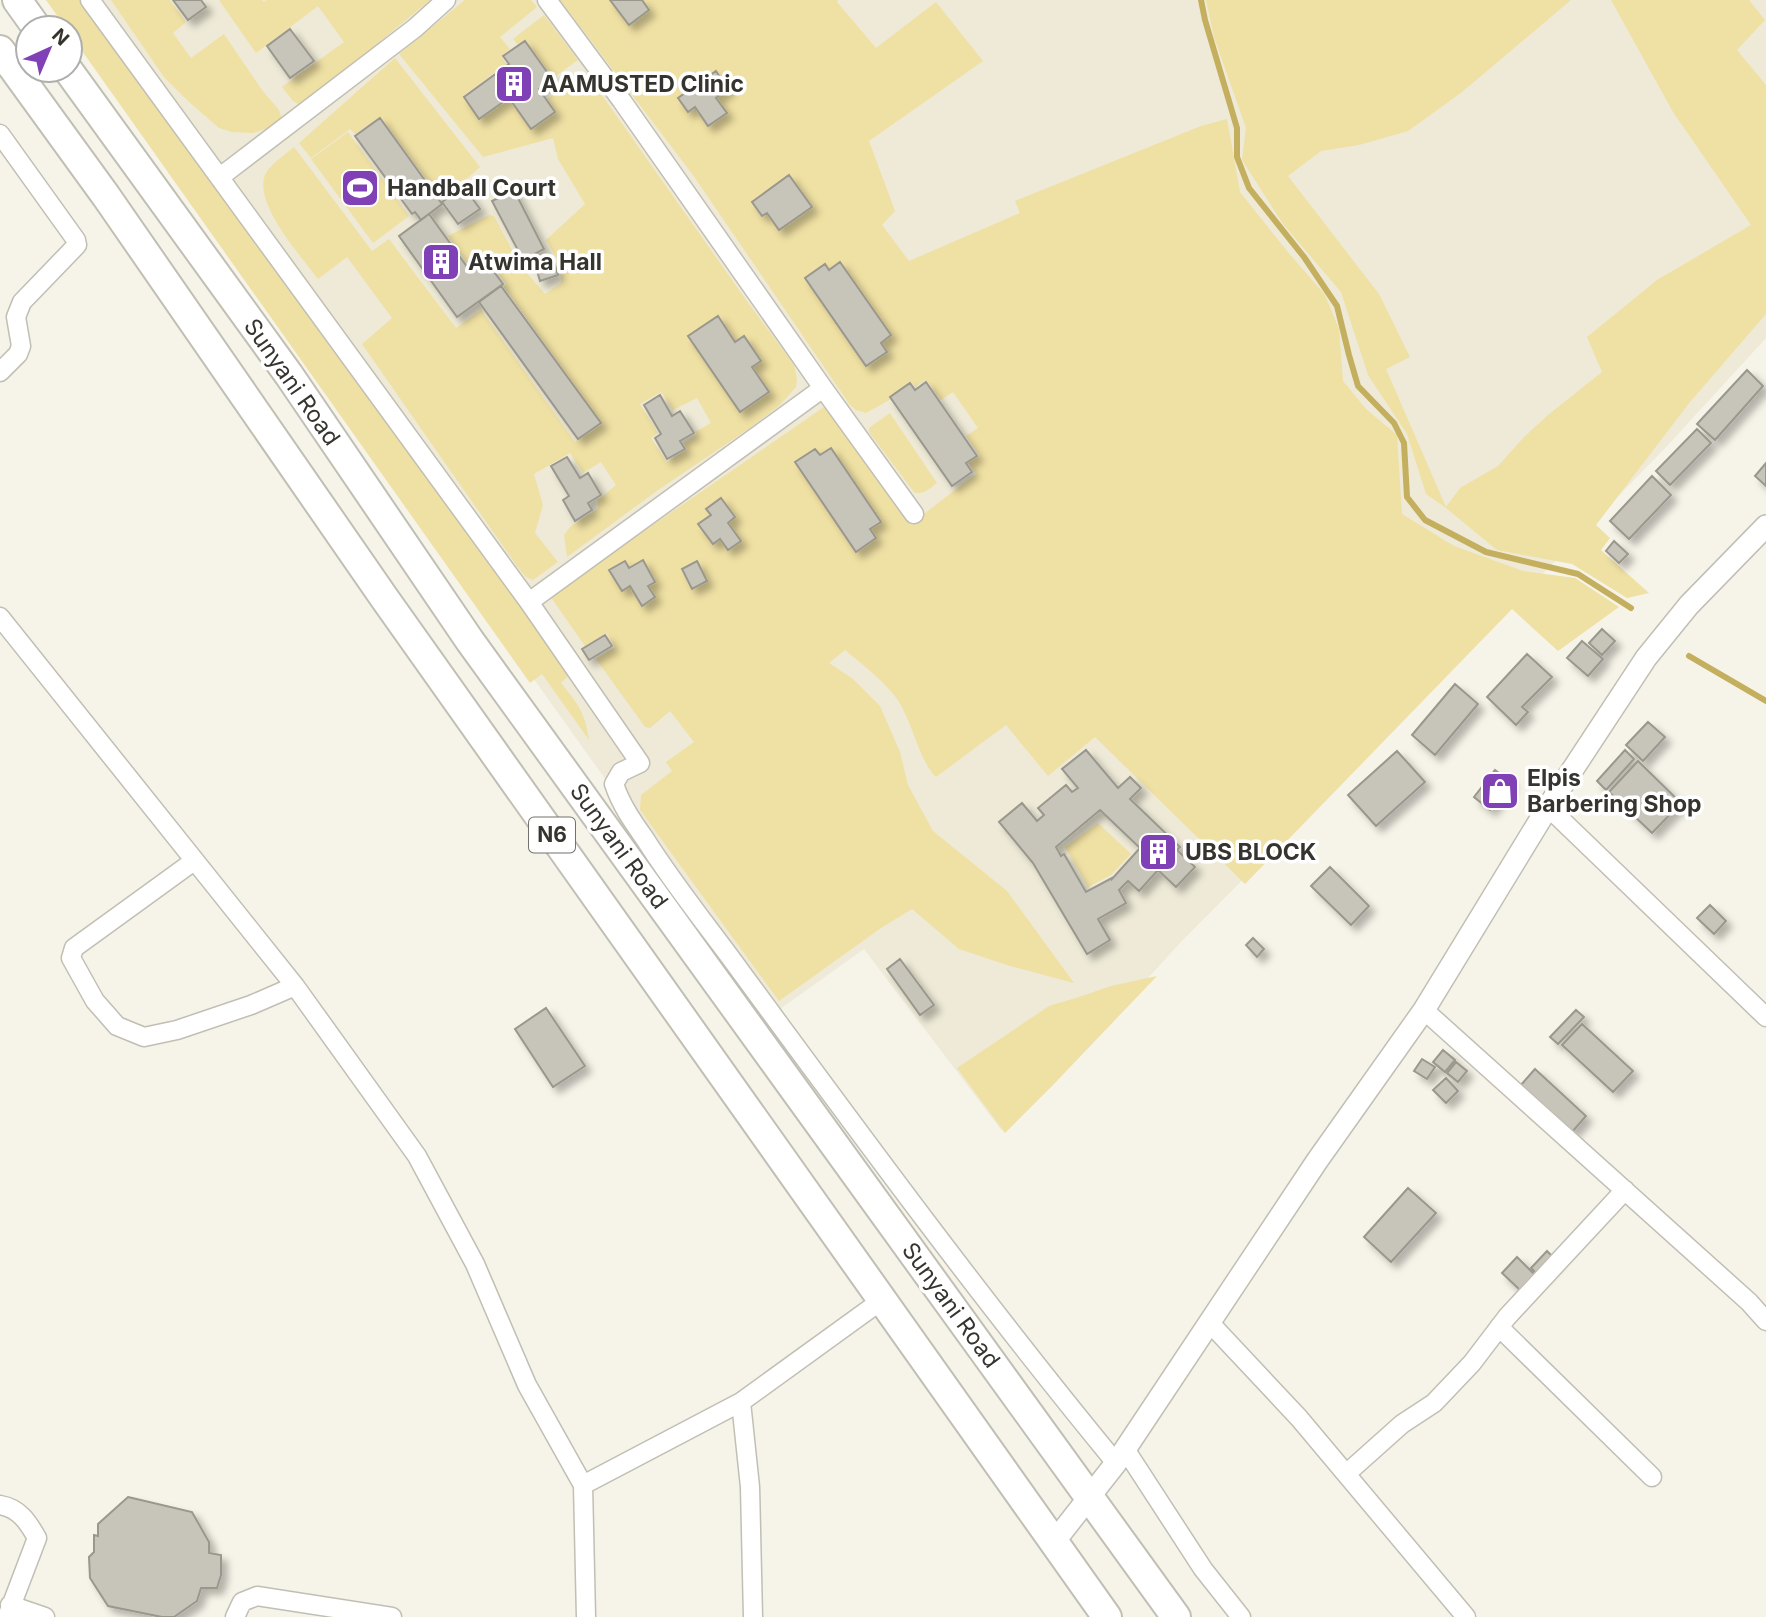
<svg xmlns="http://www.w3.org/2000/svg" width="1766" height="1617" viewBox="0 0 1766 1617" font-family="Inter,sans-serif">
  <defs>
    <filter id="shadow"><feDropShadow dx="6" dy="6" stdDeviation="3.5" flood-color="#0004"/></filter>
  </defs>
  <rect width="100%" height="100%" fill="#f6f3e8"/>
  <path fill="#eeead7" d="M49 0H1766V338L1668 445 1396 725 1179 944 1038 1099 1002 1131 864 949 773 1014Z"/>
  <path fill="#efe0a3" fill-rule="evenodd" d="M46 0H81L571 673 561 683C578 704 585 712 589 740L542 674 530 683 70 34V28H66Z
    M111 0H170L186 22 173 33 191 58 224 34 262 90 279 110 281 116 280 121 274 126 253 133 232 132 219 128 188 101 164 77Z
    M219 0H262L264 2 267 0H430L306 103 300 105 293 101 282 87 344 42 318 6 256 53Z
    M465 0H531L537 7 500 37 510 49 501 56 506 64 463 96 479 120 509 99 531 130 556 112 547 99 585 71 744 297 794 365 797 379 796 387 780 405 750 428 658 490 567 557 564 535 571 526 598 509V500L616 485 601 462 583 473 570 453 534 474 543 505 535 533 558 562 533 580 526 577 519 569 362 344 392 318 347 257 318 279C302 257 251 202 266 173 270 165 287 153 294 147L372 251 389 239 456 328 481 310 575 442 602 424 504 287 506 284 485 256 469 266 448 236 489 215 494 216 520 265 545 294 561 283 562 267 546 240 585 204 558 159 553 138 483 157 399 54ZM661 392 673 410 697 398 711 423 695 432 697 434 684 444 687 449 667 462 651 438 658 433 640 404Z
    M560 0H838L837 2 876 48 936 2 983 61 869 141 895 211 882 225 909 261 1020 213 1015 201 1201 126 1227 119 1240 192 1287 251 1325 295 1339 329 1343 381 1366 409 1397 435 1402 514 1454 546 1523 571 1575 578 1619 607 1558 651 1512 609 1245 884 1095 737 1048 776 1006 725 936 777C918 759 913 722 897 699 883 680 863 665 845 650L829 663 853 679 880 706 900 752 908 785 933 831 1007 891 1074 983 1010 966 959 949 912 909 881 928 779 1001 640 810 641 795 672 771 666 762 694 742 670 711 650 728 645 727 596 659 615 647 606 633 585 646 550 596 824 407 912 523 976 474 968 463 979 455 966 436 978 428 953 392 941 400 926 380 915 387 911 381 890 396 891 399 866 413 856 410 850 405 693 175Z
    M1206 0H1571L1462 92 1408 131 1359 145 1321 151 1288 176 1379 294 1410 357 1386 369 1446 507 1460 488 1498 466 1524 437 1548 415 1602 372 1587 337 1657 280 1751 225 1673 112 1611 0H1749L1765 20 1737 50 1766 85V314L1690 402 1596 525 1610 538 1601 550 1649 593 1627 598 1572 564 1497 550 1446 508 1426 494 1407 434 1368 375 1341 292 1283 224 1242 160 1246 128 1214 37Z
    M544 15 578 60 553 78 525 41 518 45 513 39Z
    M395 58 480 167 442 201 380 117 355 134 350 129 311 158 299 143Z
    M348 132 409 216 373 243 311 159Z
    M890 413 937 483C930 488 923 496 914 492L869 432V428Z
    M1098 823 1131 854 1111 875 1088 887 1065 847Z
    M1157 976 1052 1086 1005 1133 957 1068 1049 1006 1079 997 1111 986Z"/>
  <g fill="none" stroke-linecap="round" stroke-linejoin="round">
    <path stroke="#c4af5e" stroke-width="6" d="M1201 0 1205 20 1237 128V157L1249 188 1304 257 1337 306 1349 355 1358 386 1394 423 1404 443 1407 497 1425 520 1486 552 1578 574 1631 608
      M1689 656 1766 701"/>
  </g>
  <path fill="#c7c5ba" stroke="#9a978d" stroke-width="2" fill-rule="evenodd" filter="url(#shadow)" d="M173 0H201L206 7 188 20Z
    M610 0H642L649 10 629 25Z
    M290 29 314 61 290 78 267 46Z
    M525 41 552 79 539 89 555 112 531 129 509 98 479 119 464 97 509 64 503 56Z
    M716 71 728 89 716 98 727 113 708 126 695 107 688 112 678 98Z
    M380 118 442 204 421 220 415 212 412 214 355 136Z
    M789 175 812 207 779 230 767 213 762 216 752 202Z
    M464 187 480 209 458 224 442 202Z
    M514 190 544 249 523 260 492 201Z
    M429 214 468 268 483 257 503 284 457 317 399 236Z
    M546 257 548 264 554 262 558 275 540 281 534 260Z
    M840 262 891 335 881 343 887 352 866 366 805 278 825 264 829 270Z
    M501 286 601 423 578 439 479 302Z
    M718 316 735 342 744 336 761 361 752 367 769 392 740 412 688 336Z
    M1747 370 1763 386 1715 440 1697 424Z
    M926 382 977 456 966 463 972 472 952 486 890 397 910 383 915 390Z
    M660 395 672 416 680 411 694 433 680 441 685 449 667 459 655 438 661 434 644 405Z
    M1697 429 1711 443 1670 485 1656 471Z
    M831 448 881 522 870 529 876 538 856 552 795 462 815 449 820 455Z
    M567 457 580 478 588 473 601 495 588 503 592 510 575 521 563 500 569 496 551 466Z
    M1766 463V486L1755 476Z
    M1652 476 1671 495 1629 539 1610 521Z
    M721 498 735 517 728 523 741 541 728 550 720 539 713 544 698 524 711 515 706 509Z
    M1614 541 1628 554 1619 563 1606 551Z
    M643 560 655 582 648 586 655 597 642 606 630 586 622 591 609 570 625 561 629 568Z
    M697 561 707 581 692 589 682 569Z
    M1602 629 1615 641 1602 655 1589 643Z
    M605 635 612 646 589 660 582 649Z
    M1582 641 1603 659 1588 676 1567 658Z
    M1527 654 1552 677 1522 707 1528 712 1516 725 1487 697Z
    M1455 684 1478 704 1435 755 1412 735Z
    M1648 722 1665 737 1643 761 1626 745Z
    M1086 750 1118 788 1130 777 1141 788 1130 799 1180 847 1177 850 1195 867 1176 887 1158 870 1139 891 1128 881 1119 890 1126 903 1098 919 1110 940 1087 954 1033 863 999 822 1022 803 1037 821 1044 815 1038 808 1066 785 1072 792 1078 788 1062 769ZM1100 810 1140 848 1112 879V878L1086 892 1064 854 1061 856 1056 847Z
    M1625 750 1634 759 1606 790 1597 781Z
    M1397 751 1425 782 1376 826 1348 795Z
    M1638 761 1681 803 1652 833 1609 792Z
    M1495 770 1511 782 1490 810 1474 797Z
    M1330 867 1369 906 1351 925 1311 886Z
    M1710 905 1726 921 1714 934 1697 918Z
    M1253 938 1264 949 1257 957 1246 945Z
    M900 959 934 1005 920 1015 887 969Z
    M546 1008 585 1066 553 1087 515 1029Z
    M1576 1010 1584 1017 1558 1044 1550 1037Z
    M1582 1024 1633 1071 1613 1092 1562 1045Z
    M1443 1050 1455 1060 1445 1072 1433 1062Z
    M1422 1059 1435 1067 1427 1079 1414 1071Z
    M1456 1062 1467 1071 1458 1082 1447 1073Z
    M1535 1069 1586 1116 1572 1132 1520 1086Z
    M1446 1078 1458 1091 1446 1103 1433 1090Z
    M1408 1188 1436 1213 1391 1262 1364 1237Z
    M1547 1251 1555 1259 1539 1276 1531 1268Z
    M1517 1257 1536 1276 1521 1291 1502 1273Z
    M128 1497 192 1512 209 1542V1553L221 1555V1575L217 1588H201L197 1601 174 1617H162L108 1606 90 1578 89 1557 94 1552V1535L98 1536V1524Z"/>
  <g fill="none" stroke-linecap="round" stroke-linejoin="round">
    <defs>
      <path id="minor" d="M90 0 529 602 640 763 621 772 614 784C621 805 633 822 645 839 674 885 709 928 741 972 863 1138 985 1304 1116 1463
        M547 0 622 101 823 388 914 514
        M0 134 76 240 77 245 22 302 16 317 21 346 18 354 0 372
        M220 177 415 28 446 0
        M529 602 823 388
        M0 617 295 986 417 1156 475 1264 527 1385 583 1485 586 1617
        M1548 807 1766 1017
        M194 861 74 948 71 958 95 1001 117 1026 144 1037 177 1030 251 1005 295 986
        M1424 1010 1749 1302 1766 1321
        M1209 1322 1299 1418 1466 1617
        M1499 1327 1652 1477
        M741 1402 750 1487 753 1617
        M1125 1449 1203 1569 1241 1617
        M1346 1474 1402 1424 1434 1403 1472 1363 1507 1317 1625 1190
        M583 1485 741 1402 882 1300
        M0 1505C19 1508 28 1522 37 1538L7 1617
        M10 1605 45 1617
        M235 1617 242 1602 257 1596 392 1617"/>
      <path id="tertiary" d="M1054 1542 1116 1463 1317 1161 1424 1010 1548 807 1646 658 1689 605 1766 526"/>
      <path id="primary" d="M17 0 37 28
        M0 50 106 196 385 599 1107 1617
        M68 70 289 375 470 641 1176 1617"/>
    </defs>
    <use href="#minor" stroke="#c1bfb4" stroke-width="21"/>
    <use href="#tertiary" stroke="#c1bfb4" stroke-width="24"/>
    <use href="#primary" stroke="#c1bfb4" stroke-width="32"/>
    <use href="#minor" stroke="#fff" stroke-width="18"/>
    <use href="#tertiary" stroke="#fff" stroke-width="21"/>
    <use href="#primary" stroke="#fff" stroke-width="28"/>
  </g>
  <defs>
    <symbol id="building-square" viewBox="-11 -11 22 22"><rect x="-9" y="-9" width="18" height="18" rx="4" fill="#8041b6" stroke="#fff"/><path d="M-4-6H4V6H1V3H-1V6H-4ZM-2.5-4.3h1.7v1.8h-1.7ZM.8-4.3h1.7v1.8H.8ZM-2.5-1h1.7V.8h-1.7ZM.8-1h1.7V.8H.8Z" fill="#fff"/></symbol>
    <symbol id="stadium-square" viewBox="-11 -11 22 22"><rect x="-9" y="-9" width="18" height="18" rx="4" fill="#8041b6" stroke="#fff"/><path d="M0-5a6.5 5 0 1 0 0 10a6.5 5 0 1 0 0-10ZM-3.5-1.8h7v3.6h-7Z" fill="#fff"/></symbol>
    <symbol id="shop-square" viewBox="-11 -11 22 22"><rect x="-9" y="-9" width="18" height="18" rx="4" fill="#8041b6" stroke="#fff"/><path d="M-5-2.5h2.3a2.7 3.5 0 0 1 5.4 0H5L5.5 6h-11ZM-1.5-2.5h3a1.5 2.3 0 0 0-3 0Z" fill="#fff"/></symbol>
  </defs>
  <g fill-rule="evenodd">
    <use href="#building-square" x="492" y="62" width="44" height="44"/>
    <use href="#stadium-square" x="338" y="166" width="44" height="44"/>
    <use href="#building-square" x="419" y="240" width="44" height="44"/>
    <use href="#shop-square" x="1478" y="769" width="44" height="44"/>
    <use href="#building-square" x="1136" y="830" width="44" height="44"/>
  </g>
  <g text-anchor="middle" stroke-width="7" stroke-linejoin="round" paint-order="stroke">
    <rect fill="#fff" stroke="#72716d" stroke-width="2" x="529" y="817.5" width="46" height="35" rx="5"/>
    <g font-size="21" font-weight="bold" fill="#35342f">
      <text x="552" y="842">N6</text>
    </g>
    <g font-size="23" font-weight="bold" fill="#35342f" stroke="#fff" text-anchor="start">
      <text x="541" y="92">AAMUSTED Clinic</text>
      <text x="387" y="196">Handball Court</text>
      <text x="468" y="270">Atwima Hall</text>
      <text x="1527" y="786">Elpis<tspan x="1527" dy="26">Barbering Shop</tspan></text>
      <text x="1185" y="860">UBS BLOCK</text>
    </g>
    <g font-size="23" fill="#35342f" stroke="#fff">
      <text transform="translate(292 382) rotate(55)" y="8">Sunyani Road</text>
      <text transform="translate(619 846) rotate(54)" y="8">Sunyani Road</text>
      <text transform="translate(951 1305) rotate(54)" y="8">Sunyani Road</text>
    </g>
  </g>
  <g transform="translate(49 49) rotate(44)"><circle r="33" fill="#ffffff" stroke="#aeaeac" stroke-width="2"/>
  <path d="M0-5L12 26L0 18L-12 26Z" fill="#8041b6"/>
  <text y="-10" font-size="19" font-weight="bold" text-anchor="middle" fill="#35342f">N</text>
  </g>
</svg>
